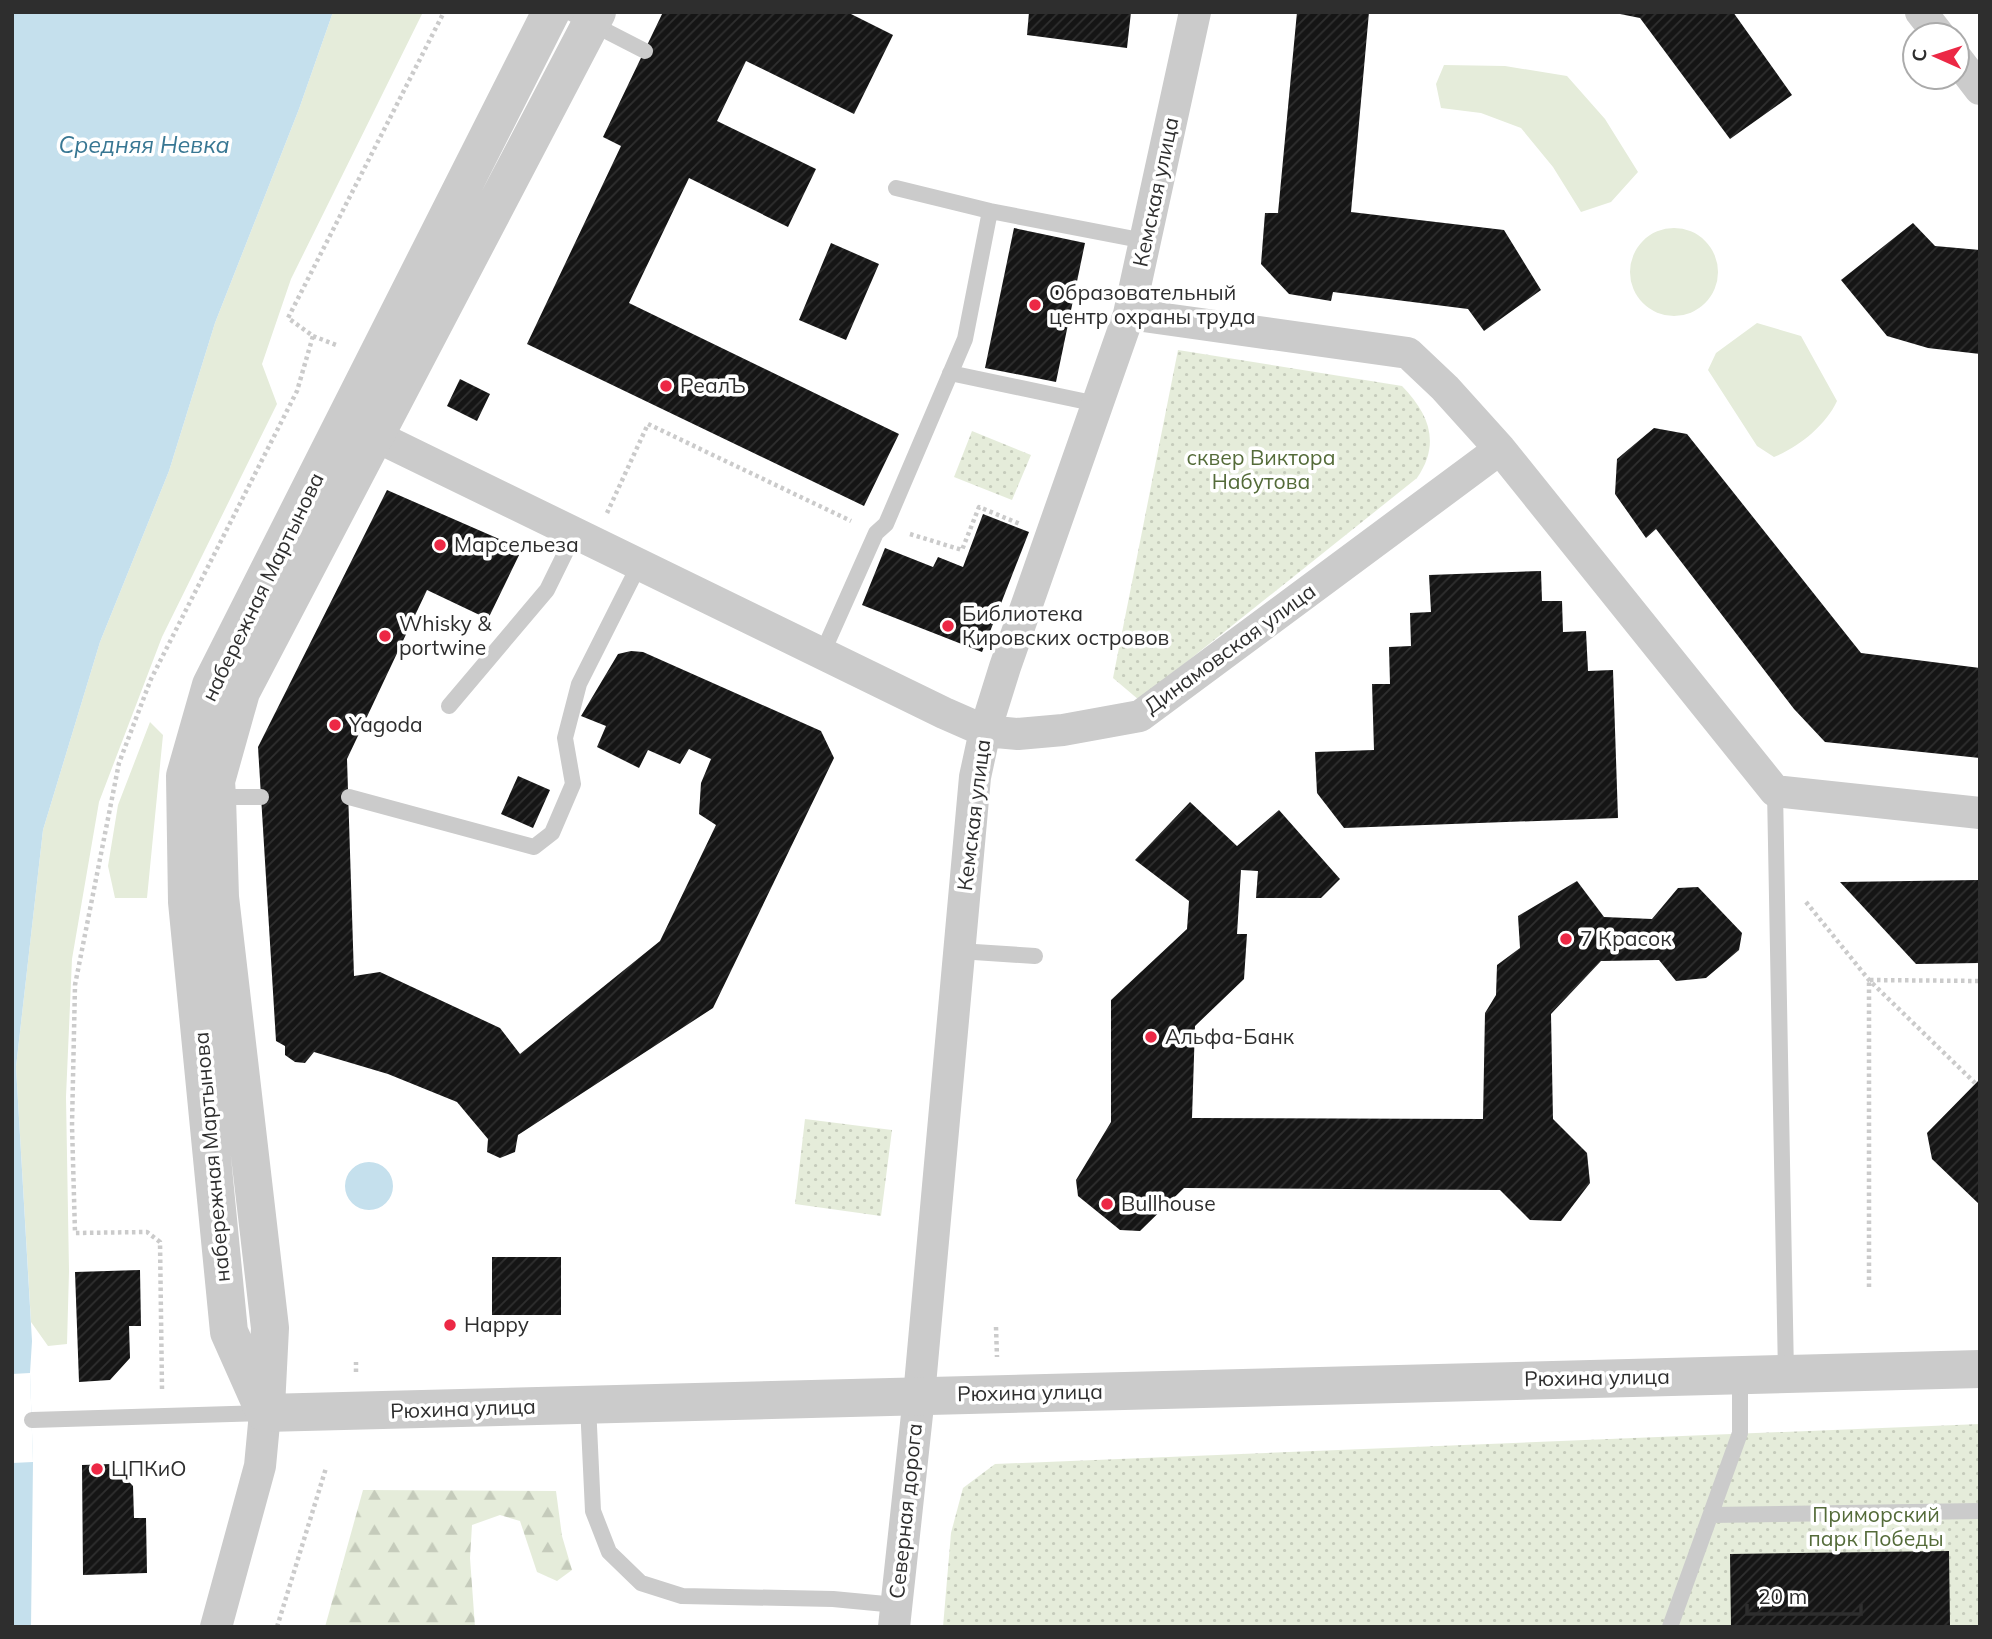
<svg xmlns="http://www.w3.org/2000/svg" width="1992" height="1639" viewBox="0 0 1992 1639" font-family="Mulish,sans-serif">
  <defs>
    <pattern id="forest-firs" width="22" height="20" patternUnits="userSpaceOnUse" patternTransform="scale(1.75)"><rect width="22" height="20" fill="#e5ecda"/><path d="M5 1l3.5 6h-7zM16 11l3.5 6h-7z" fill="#c5cbbb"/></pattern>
    <pattern id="park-dots" width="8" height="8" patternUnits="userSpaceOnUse" patternTransform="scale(1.75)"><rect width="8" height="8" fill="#e5ecda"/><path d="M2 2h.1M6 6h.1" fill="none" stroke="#c5cbbb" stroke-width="1.8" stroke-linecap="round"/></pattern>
    <pattern id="building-hatch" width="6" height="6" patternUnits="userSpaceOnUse" patternTransform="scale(1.75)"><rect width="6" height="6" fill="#151515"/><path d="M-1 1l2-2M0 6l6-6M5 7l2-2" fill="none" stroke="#2f2f2f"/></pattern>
  </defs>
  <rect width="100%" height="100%" fill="#fff"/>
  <path fill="#e5ecda" d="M333 12H423L291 279 262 364 277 404 162 637 99 802 72 959 66 1097 69 1271 67 1344 48 1346 31 1322 16 1067 43 830 100 642 169 471 215 323 299 109Z
    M1444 65 1505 66 1567 76 1605 119 1638 172 1611 202 1581 212 1553 167 1521 128 1481 113 1441 108 1436 84Z
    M1630 272a44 44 0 1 1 88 0a44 44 0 1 1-88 0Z
    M1757 323 1801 336 1837 401C1826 425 1799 447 1774 457L1757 446 1708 370 1716 353Z
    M150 722 163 735 147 898H115L108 866 118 805Z"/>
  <path fill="url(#forest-firs)" d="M363 1490 556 1491 562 1536 572 1570 557 1581 537 1572 520 1521 500 1515 472 1525 470 1558 475 1627H325Z"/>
  <path fill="url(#park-dots)" d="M1178 350 1402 386C1429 414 1441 443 1417 478L1139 700 1113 678Z
    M972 431 1031 455 1012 500 954 477Z
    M805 1119 892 1130 881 1216 795 1204Z
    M1980 1424V1627H943L951 1533 963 1488 995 1464Z"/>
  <path fill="#c5e0ed" d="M12 12H333L299 109 215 323 169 471 100 642 43 830 16 1067 32 1341 30 1373 33 1462 31 1627H12Z
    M345 1186a24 24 0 1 1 48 0a24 24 0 1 1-48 0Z"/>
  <path fill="#fff" d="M30 1373 33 1462 12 1463V1374Z"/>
  <path fill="url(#building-hatch)" d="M663 12H847L893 35 854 114 746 61 717 121 816 169 788 227 689 178 629 303 899 434 864 506 527 344 621 146 603 137Z
    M1029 12H1131L1127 48 1027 35Z
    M1297 12H1369L1351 212 1504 230 1541 290 1484 331 1468 309 1333 292 1331 301 1289 294 1261 264 1265 213H1278Z
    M1610 12H1733L1792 95 1730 139 1640 18Z
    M1913 223 1935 246 1980 250V354L1928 348 1887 336 1841 280Z
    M1014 228 1085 243 1056 382 985 368Z
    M831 243 879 264 846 340 799 320Z
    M460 379 490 394 477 421 447 406Z
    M1654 428 1687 434 1861 653 1980 668V758L1825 742 1794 709 1656 529 1646 538 1615 494 1617 459Z
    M387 490 522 549 488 619 427 590 347 759 354 976 380 972 500 1028 520 1054 660 941 716 825 699 814 701 783 711 759 689 749 680 764 648 750 639 768 597 747 606 726 581 716 618 654 631 651 643 652 821 731 834 758 713 1008 518 1135 515 1152 500 1158 487 1152 488 1139 457 1102 388 1074 314 1052 305 1063 295 1062 285 1055V1046L276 1041 258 747Z
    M983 514 1029 532 982 652 862 605 885 548 933 567 938 557 963 567Z
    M1541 571 1542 601H1562L1563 632 1586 631 1588 671 1613 670 1618 818 1344 828 1317 793 1315 752 1374 750 1372 684H1390L1389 647 1411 646 1410 613 1431 612 1429 575Z
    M518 776 550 790 533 828 501 814Z
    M1190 802 1237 846 1279 810 1340 879 1321 898H1256L1258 871 1241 870 1237 934H1247L1244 979 1195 1026 1192 1118 1483 1119 1485 1013 1496 995 1497 965 1520 948 1518 916 1577 881 1604 917 1652 919 1678 888 1698 887 1742 933 1739 950 1706 978 1676 981 1659 960 1601 961 1551 1014 1553 1119 1587 1153 1590 1183 1561 1221 1530 1220 1500 1190 1184 1188 1140 1231 1120 1230 1078 1196 1076 1180 1111 1122V1000L1187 929 1189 901 1135 860Z
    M1980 880V963L1916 964 1840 882Z
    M1980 1079V1205L1932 1159 1927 1133Z
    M492 1257H561V1315H492Z
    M140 1270 141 1326H129L130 1358 110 1380 79 1382 75 1272Z
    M112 1464 133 1486 134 1518H146L147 1573 83 1575 82 1465Z
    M1949 1551 1950 1627H1731L1730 1554Z"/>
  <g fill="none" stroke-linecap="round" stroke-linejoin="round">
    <path stroke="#cbcbcb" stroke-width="4.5" stroke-dasharray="3.5 3.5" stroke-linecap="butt" d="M313 336 339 346
      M607 513 648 424 851 521
      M910 534 962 550 979 507 1020 524
      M1806 902 1869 980 1975 1083
      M1869 1287V980L1980 981
      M996 1327 997 1357
      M356 1372V1362
      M162 1389 160 1242 147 1232 75 1233 72 1125 75 985 119 763 151 679 297 391 313 336 288 318 444 12
      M277 1627 326 1468"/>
    <path stroke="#cbcbcb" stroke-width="16" d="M569 12 645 51
      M990 211 1145 241
      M950 373 1097 404
      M822 654 876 533 886 524 965 339 990 211 896 188
      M449 706 547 590 575 533
      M1775 791 1786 1374
      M217 797H261
      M349 797 534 847 552 833 573 784 565 738 579 684 639 565
      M959 951 1035 956
      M588 1405 593 1511 609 1552 641 1583 682 1596 833 1599 896 1605
      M32 1420 263 1413
      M1711 1515 1980 1511
      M1670 1627 1740 1433V1375"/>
    <path stroke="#cbcbcb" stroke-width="32" d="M1921 12 1939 35
      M1957 59 1980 89
      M1129 314 1408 353 1445 388 1500 449 1775 791 1980 813
      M355 426 944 713 985 731 1018 734 1063 730 1140 716 1500 449
      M216 1627 260 1466 265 1413
      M894 1627 919 1396 975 777 985 731 1005 667 1129 314 1195 12"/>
    <path stroke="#cbcbcb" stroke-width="38" d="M266 1407 270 1328 220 897 217 797 216 781 241 692 597 12
      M265 1413 1980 1369
      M265 1413 229 1332 187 902 185 776 211 685 551 12"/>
  </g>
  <g fill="#ec2845" stroke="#fff" stroke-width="2.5">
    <circle cx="1035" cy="305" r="7"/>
    <circle cx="666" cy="386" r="7"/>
    <circle cx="440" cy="545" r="7"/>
    <circle cx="948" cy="626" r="7"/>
    <circle cx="385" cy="636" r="7"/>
    <circle cx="335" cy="725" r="7"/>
    <circle cx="1566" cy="939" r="7"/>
    <circle cx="1151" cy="1037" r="7"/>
    <circle cx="1107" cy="1204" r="7"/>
    <circle cx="450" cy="1325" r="7"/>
    <circle cx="97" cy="1469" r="7"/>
  </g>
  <g text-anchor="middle" stroke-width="7" stroke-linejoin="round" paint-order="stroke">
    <g font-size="21" fill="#2e2e2e" stroke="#fff">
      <text transform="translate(1156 192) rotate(-78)" y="7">Кемская улица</text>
      <text transform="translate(263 587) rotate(-64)" y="7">набережная Мартынова</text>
      <text transform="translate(1230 649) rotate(-36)" y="7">Динамовская улица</text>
      <text transform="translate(974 815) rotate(-83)" y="7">Кемская улица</text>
      <text transform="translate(212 1157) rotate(-95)" y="7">набережная Мартынова</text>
      <text transform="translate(1597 1378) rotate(-1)" y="7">Рюхина улица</text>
      <text transform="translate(1030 1393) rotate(-1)" y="7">Рюхина улица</text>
      <text transform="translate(463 1409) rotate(-2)" y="7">Рюхина улица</text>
      <text transform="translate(906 1511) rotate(-84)" y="7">Северная дорога</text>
    </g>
    <g font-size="21" fill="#2e2e2e" stroke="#fff" text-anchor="start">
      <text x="1049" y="300">Образовательный<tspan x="1049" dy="24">центр охраны труда</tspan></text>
      <text x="680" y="393">РеалЪ</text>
      <text x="454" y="552">Марсельеза</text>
      <text x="962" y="621">Библиотека<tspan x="962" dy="24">Кировских островов</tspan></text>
      <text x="399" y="631">Whisky &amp;<tspan x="399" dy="24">portwine</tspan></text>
      <text x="349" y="732">Yagoda</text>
      <text x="1580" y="946">7 Красок</text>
      <text x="1165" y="1044">Альфа-Банк</text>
      <text x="1121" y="1211">Bullhouse</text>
      <text x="464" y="1332">Happy</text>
      <text x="111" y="1476">ЦПКиО</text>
    </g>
    <g font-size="21" fill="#546b39" stroke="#fff">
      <text x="1261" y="465">сквер Виктора<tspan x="1261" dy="24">Набутова</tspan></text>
      <text x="1876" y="1522">Приморский<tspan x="1876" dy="24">парк Победы</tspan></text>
    </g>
    <g font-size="23" font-style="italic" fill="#387793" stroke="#fff">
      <text x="144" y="153">Средняя Невка</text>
    </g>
  </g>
  <rect width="1992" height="1639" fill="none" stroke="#2e2e2e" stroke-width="28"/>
  <g transform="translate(1936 56) rotate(273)"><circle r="33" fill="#ffffff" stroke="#ababab" stroke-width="2"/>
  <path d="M0-5L12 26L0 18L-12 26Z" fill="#ec2845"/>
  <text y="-10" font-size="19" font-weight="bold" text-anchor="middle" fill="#2e2e2e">С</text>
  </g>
  <path d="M1747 1604v10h114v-10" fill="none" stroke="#2e2e2e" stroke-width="3.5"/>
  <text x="1758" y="1604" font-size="21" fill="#2e2e2e" stroke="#ffffff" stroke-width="5" paint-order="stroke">20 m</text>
</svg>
